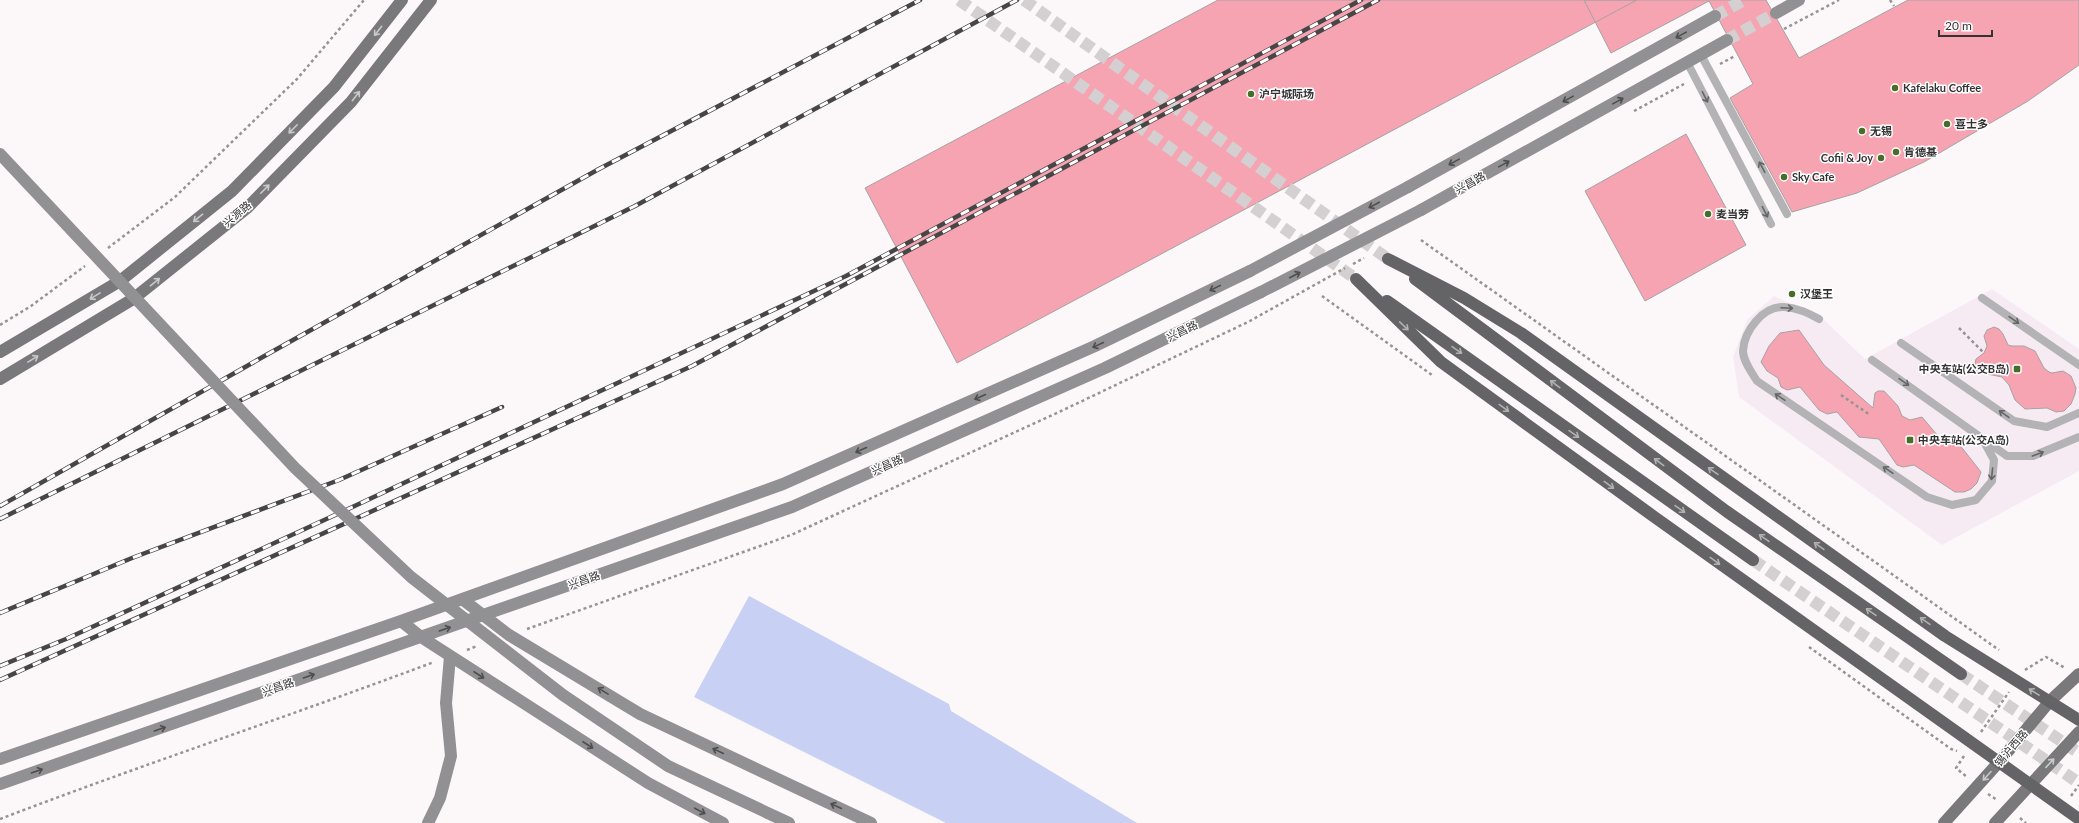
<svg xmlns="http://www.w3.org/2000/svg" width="2079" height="823" viewBox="0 0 2079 823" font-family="Lato,'Noto Sans SC',sans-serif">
  <rect width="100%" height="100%" fill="#fcf8fa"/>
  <path fill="#f6ebf2" d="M1992 289 2079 349V471L1942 545 1739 397 1733 357 1747 320 1774 296 1822 318 1865 359Z"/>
  <path fill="#c8d0f3" d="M749 596 949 704 951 711 1137 823H946L694 697Z"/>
  <path fill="#f7a4b2" stroke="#a6a2a3" d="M1218 0H1637L957 363 865 188Z
    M1584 0H1766L1799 58 1908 0H2079V65L2028 101 1924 162 1857 193 1792 212 1730 98 1753 84 1709 1 1611 53Z
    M1686 134 1746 245 1645 301 1585 191Z
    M1994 327 1999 329 2003 334 2008 345 2012 346H2024L2035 351 2044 368 2049 372 2052 373 2063 371 2071 376 2076 388 2075 394 2071 404 2064 411 2056 412 2047 408 2025 409 2015 400 2009 385 2002 377 1978 372 1974 367 1976 359 1984 353 1987 346 1984 336 1987 330Z
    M1799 330 1824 365 1873 408 1875 393 1878 391H1884L1898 406 1902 416 1910 420 1922 417 1943 442 1959 444 1981 472 1977 483 1971 489 1964 492H1955L1914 465 1903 467 1897 465 1879 439 1859 437 1837 412 1827 414 1819 410 1800 387 1787 390 1781 387 1778 378 1767 371 1761 362 1769 346 1780 333Z"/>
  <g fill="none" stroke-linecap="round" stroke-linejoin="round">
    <path stroke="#d4d0d2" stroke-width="12" stroke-dasharray="12 6" stroke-linecap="butt" d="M1715 16 1744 0
      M1727 40 1776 13"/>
    <path stroke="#d4d0d2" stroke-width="12" stroke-dasharray="12 6" stroke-linecap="butt" d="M959 0 1356 279
      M1024 0 1388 259"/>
    <path stroke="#d4d0d2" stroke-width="12" stroke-dasharray="12 6" stroke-linecap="butt" d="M1753 560 2079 783
      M1961 674 2079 753"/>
    <path stroke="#959394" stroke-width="2.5" stroke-dasharray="3 3" stroke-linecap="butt" d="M1890 0 1894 6
      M1784 29 1839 0
      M1720 64 1735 56
      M1634 111 1684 84
      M1421 240 1999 650
      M108 248 175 197 297 79 364 0
      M1353 264 1364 258
      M1322 296 1432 375
      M0 325 31 306 85 266
      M1959 328 1984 353
      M1841 395 1870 415
      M527 629 791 535 1059 412 1248 322 1345 268
      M1809 647 1951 749 1957 751
      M467 650 477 646
      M2025 670 2046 657 2065 668
      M1981 732 2009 692
      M1964 756 1956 768 1967 777
      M1988 794 1997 800
      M2071 796 2079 785
      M2020 818 2026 823
      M0 819C144 764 290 716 434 662"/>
    <path stroke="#b3b2b4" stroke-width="8" d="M1701 55 1787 214
      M1687 62 1771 224
      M1982 298 2079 365
      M1819 319C1808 313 1798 308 1784 307 1763 306 1744 331 1743 351 1743 361 1752 373 1757 381L1927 497 1952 505 1976 500 1992 481 1994 460 1982 438
      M1901 343 2014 421 2047 427 2079 413
      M1872 360 2007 456H2033L2079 437"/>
    <path stroke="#919092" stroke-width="12" d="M1776 13 1799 0
      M1408 187 1715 16
      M1421 210 1727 40
      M462 599 509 635 640 714 871 823
      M401 621 421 637 648 783 723 823
      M0 759 401 621 783 484 1095 346 1250 271
      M0 784 792 507 1105 368 1261 292
      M428 823 440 798 451 756 446 703 450 656"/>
    <path stroke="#79787a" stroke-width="12" d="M0 352 120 281 232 191 334 87 402 0
      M0 379 133 299 247 208 351 102 431 0
      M1944 823 1999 762 2050 701 2079 674
      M1995 823 2079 732"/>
    <path stroke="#646365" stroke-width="12" d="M1388 259 1464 298 1521 333 1945 636 2079 720
      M1356 279 1441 362 1653 516 2079 819
      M1415 279 1726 511 1961 674
      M1387 301 1753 560"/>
    <defs>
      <path id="rail" d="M0 506 268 354 599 169 920 0
        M0 519 635 206 1017 0
        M0 613 132 558 339 480 502 407
        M0 666 66 639 346 510 846 276 1361 0
        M0 680 692 366 1378 0"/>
    </defs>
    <use href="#rail" stroke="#474646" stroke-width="4.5"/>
    <use href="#rail" stroke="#fff" stroke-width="3" stroke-dasharray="9" stroke-linecap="butt"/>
    <path stroke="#919092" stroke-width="12" d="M0 154 295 468 411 577 563 695 668 766 789 823
      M1250 271 1408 187
      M1261 292 1421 210"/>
  </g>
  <defs><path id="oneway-shaft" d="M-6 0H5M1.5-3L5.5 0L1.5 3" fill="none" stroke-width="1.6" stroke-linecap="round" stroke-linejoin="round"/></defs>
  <g stroke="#c9c9ca">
    <use href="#oneway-shaft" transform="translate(378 31) rotate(128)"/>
    <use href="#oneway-shaft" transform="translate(356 96) rotate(-52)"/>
    <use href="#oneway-shaft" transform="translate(293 129) rotate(135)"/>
    <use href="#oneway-shaft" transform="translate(265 189) rotate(-45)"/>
    <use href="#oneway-shaft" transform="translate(198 218) rotate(141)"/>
    <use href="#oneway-shaft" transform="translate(155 282) rotate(-39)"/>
    <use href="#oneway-shaft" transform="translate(95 296) rotate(149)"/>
    <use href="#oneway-shaft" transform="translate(33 359) rotate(-31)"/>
    <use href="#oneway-shaft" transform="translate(2050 763) rotate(-47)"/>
    <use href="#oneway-shaft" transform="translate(1987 776) rotate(132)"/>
  </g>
  <g stroke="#4f4e4f">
    <use href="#oneway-shaft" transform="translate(1681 35) rotate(151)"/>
    <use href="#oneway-shaft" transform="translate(1568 99) rotate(151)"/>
    <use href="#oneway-shaft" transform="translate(1618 101) rotate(-29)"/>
    <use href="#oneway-shaft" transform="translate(1454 162) rotate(151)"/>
    <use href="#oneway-shaft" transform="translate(1504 164) rotate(-29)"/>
    <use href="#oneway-shaft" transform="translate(1374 205) rotate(152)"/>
    <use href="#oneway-shaft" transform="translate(1295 275) rotate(-27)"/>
    <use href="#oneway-shaft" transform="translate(1215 288) rotate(154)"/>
    <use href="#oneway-shaft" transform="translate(1098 345) rotate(155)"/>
    <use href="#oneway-shaft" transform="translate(980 397) rotate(156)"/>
    <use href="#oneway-shaft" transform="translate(861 450) rotate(156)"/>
    <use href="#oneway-shaft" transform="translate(445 629) rotate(-19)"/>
    <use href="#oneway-shaft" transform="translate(479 675) rotate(33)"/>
    <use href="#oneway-shaft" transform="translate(309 676) rotate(-19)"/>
    <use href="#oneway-shaft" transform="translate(603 691) rotate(-149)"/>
    <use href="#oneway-shaft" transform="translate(160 729) rotate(-19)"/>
    <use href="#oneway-shaft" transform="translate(588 745) rotate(33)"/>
    <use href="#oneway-shaft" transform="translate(718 751) rotate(-155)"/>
    <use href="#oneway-shaft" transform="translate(37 771) rotate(-19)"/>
    <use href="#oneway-shaft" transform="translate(836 806) rotate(-155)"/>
    <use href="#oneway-shaft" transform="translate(700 811) rotate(28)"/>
  </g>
  <g stroke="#666566">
    <use href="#oneway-shaft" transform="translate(1705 97) rotate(63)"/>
    <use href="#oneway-shaft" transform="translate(1762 167) rotate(-118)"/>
    <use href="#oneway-shaft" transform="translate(1765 212) rotate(63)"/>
    <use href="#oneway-shaft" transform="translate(1787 308) rotate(3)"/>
    <use href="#oneway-shaft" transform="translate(2014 320) rotate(35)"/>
    <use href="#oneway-shaft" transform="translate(1904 382) rotate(35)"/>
    <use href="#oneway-shaft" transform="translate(1780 397) rotate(-146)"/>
    <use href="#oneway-shaft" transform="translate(2004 414) rotate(-145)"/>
    <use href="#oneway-shaft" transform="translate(2038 454) rotate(-20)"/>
    <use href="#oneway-shaft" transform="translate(1888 470) rotate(-146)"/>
    <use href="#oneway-shaft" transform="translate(1992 474) rotate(96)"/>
  </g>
  <g stroke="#b2b1b2">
    <use href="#oneway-shaft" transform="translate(1404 326) rotate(44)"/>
    <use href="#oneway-shaft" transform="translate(1457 350) rotate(35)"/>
    <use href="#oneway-shaft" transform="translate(1555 384) rotate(-143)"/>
    <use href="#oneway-shaft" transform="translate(1504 408) rotate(36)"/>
    <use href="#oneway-shaft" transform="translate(1574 434) rotate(35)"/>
    <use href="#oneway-shaft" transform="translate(1659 462) rotate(-143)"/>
    <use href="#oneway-shaft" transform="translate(1713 471) rotate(-145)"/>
    <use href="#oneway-shaft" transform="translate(1609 485) rotate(36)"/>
    <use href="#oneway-shaft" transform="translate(1680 509) rotate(35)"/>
    <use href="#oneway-shaft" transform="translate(1764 538) rotate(-145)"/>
    <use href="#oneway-shaft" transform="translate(1819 546) rotate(-145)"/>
    <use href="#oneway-shaft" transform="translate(1715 561) rotate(36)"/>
    <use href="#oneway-shaft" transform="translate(1871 612) rotate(-145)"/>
    <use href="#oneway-shaft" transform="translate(1925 621) rotate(-145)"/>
    <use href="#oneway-shaft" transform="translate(2034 692) rotate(-148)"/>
  </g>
  <g fill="#466e29" stroke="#fff" stroke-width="1.5">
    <circle cx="1895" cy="88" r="4"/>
    <circle cx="1251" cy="94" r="4"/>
    <circle cx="1947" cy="124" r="4"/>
    <circle cx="1862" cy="131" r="4"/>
    <circle cx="1896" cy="152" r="4"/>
    <circle cx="1881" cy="158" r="4"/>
    <circle cx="1784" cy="177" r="4"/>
    <circle cx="1708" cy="214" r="4"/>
    <circle cx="1792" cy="294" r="4"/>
    <rect x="2013" y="365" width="8" height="8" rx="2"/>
    <rect x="1906" y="436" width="8" height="8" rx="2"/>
  </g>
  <g text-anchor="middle" stroke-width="3" stroke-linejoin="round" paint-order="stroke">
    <g font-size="11" font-weight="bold" fill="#333232" stroke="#fff" text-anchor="start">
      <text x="1903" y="92">Kafelaku Coffee</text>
      <text x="1259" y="98">沪宁城际场</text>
      <text x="1955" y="128">喜士多</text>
      <text x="1870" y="135">无锡</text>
      <text x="1904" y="156">肯德基</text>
      <text x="1873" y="162" text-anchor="end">Cofii &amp; Joy</text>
      <text x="1792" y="181">Sky Cafe</text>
      <text x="1716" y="218">麦当劳</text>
      <text x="1800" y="298">汉堡王</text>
      <text x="2009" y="373" text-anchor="end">中央车站(公交B岛)</text>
      <text x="1918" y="444">中央车站(公交A岛)</text>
    </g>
    <g font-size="11" fill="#333232" stroke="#fff">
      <text transform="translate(1470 183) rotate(-29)" y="4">兴昌路</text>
      <text transform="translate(237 214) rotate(-40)" y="4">兴源路</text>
      <text transform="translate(1182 331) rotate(-26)" y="4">兴昌路</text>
      <text transform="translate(887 465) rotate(-24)" y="4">兴昌路</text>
      <text transform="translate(584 580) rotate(-19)" y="4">兴昌路</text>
      <text transform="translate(278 687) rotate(-19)" y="4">兴昌路</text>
      <text transform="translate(2011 748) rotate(-50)" y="4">锡沪西路</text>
    </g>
  </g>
  <path d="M1939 30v6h53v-6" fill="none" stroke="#333232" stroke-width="2"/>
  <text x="1945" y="30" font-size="12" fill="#333232" stroke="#ffffff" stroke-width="3" paint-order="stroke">20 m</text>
</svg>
